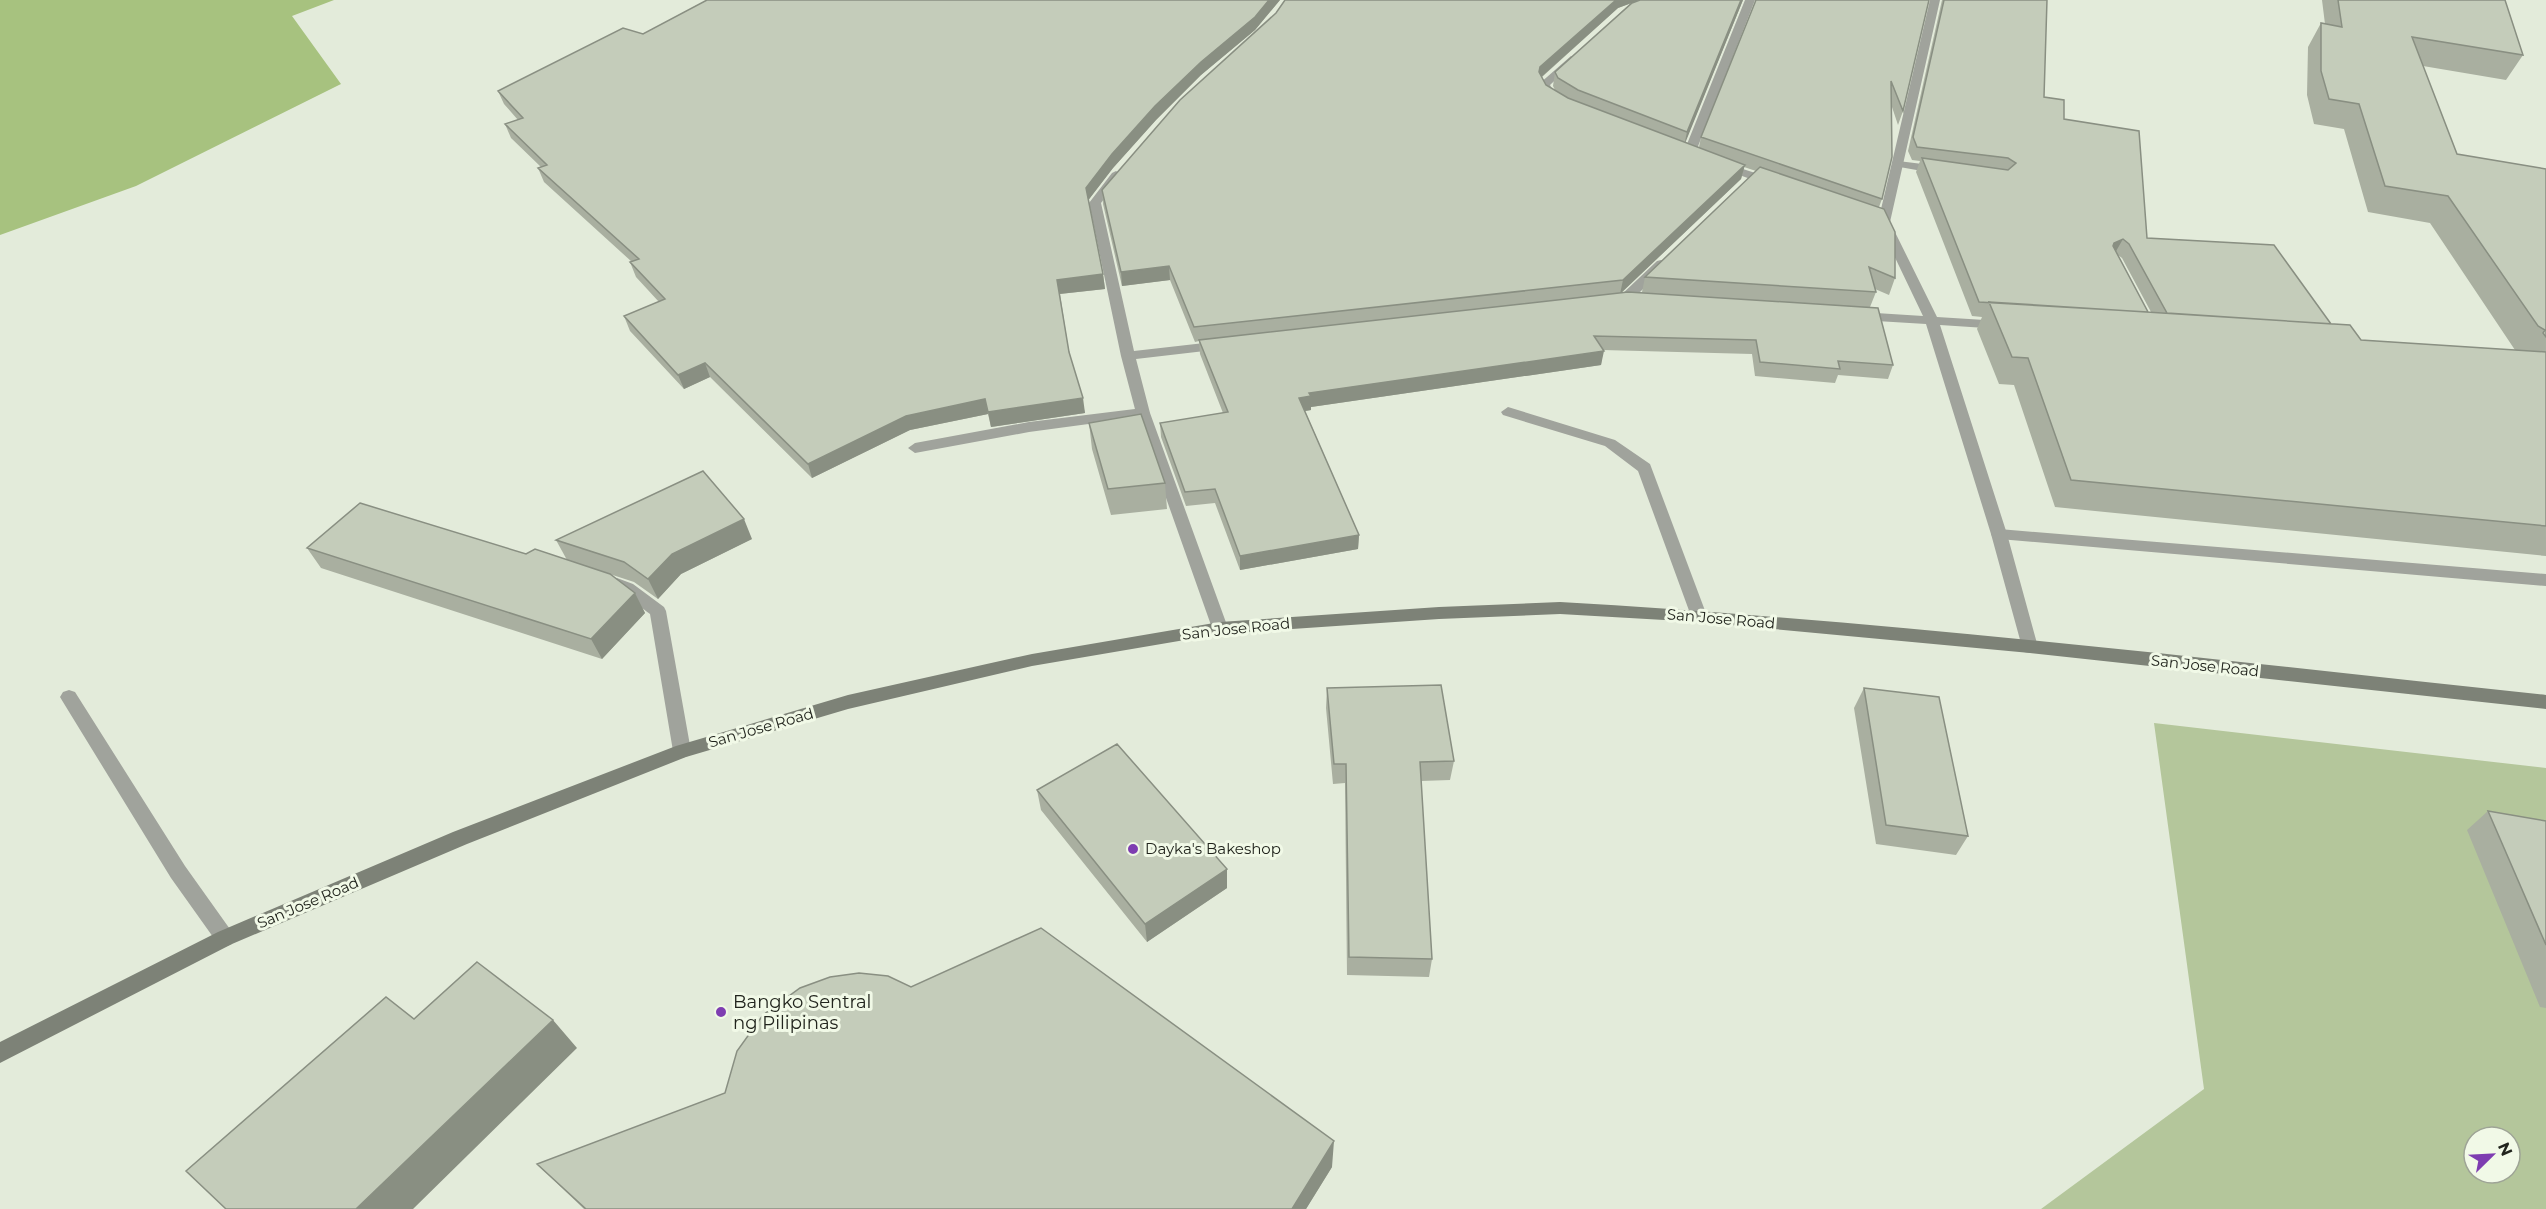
<svg xmlns="http://www.w3.org/2000/svg" width="2546" height="1209" viewBox="0 0 2546 1209" font-family="Montserrat,sans-serif">
  <rect width="100%" height="100%" fill="#e3ebda"/>
  <path fill="#b4c69b" fill-rule="evenodd" d="M2154 723 2546 768V1209H2041L2204 1089ZM2474 1137H2510V1173H2474Z"/>
  <path fill="#a7c27f" d="M0 0H334L292 16 341 84 136 186 0 235Z"/>
  <g fill="none" stroke-linecap="round" stroke-linejoin="round">
    <path fill="#a0a39c" fill-rule="evenodd" d="M1898 161 1939 166 1945 170 1939 174 1894 166 1892 164Z
      M1143 408 1150 413 1148 416 1029 432 915 453 908 448 915 443 1029 422Z
      M1999 529 2546 574V586L1999 539 1993 538 1991 534 1993 530Z
      M617 578 633 584 664 607 666 611 691 751 688 756 682 758 676 756 673 751 650 614C643 608 612 588 609 584L611 580Z
      M69 690 75 692 185 866 232 932 235 938 232 944 225 947 218 944 171 878 63 702 60 697 63 692Z"/>
    <path fill="#a0a39c" fill-rule="evenodd" d="M1745 0H1755L1695 154 1689 157 1685 156 1683 154Z
      M1930 0H1940L1890 222 1937 317 2001 321 2008 325 2001 329 1940 325 2007 534 2038 647 2036 652 2030 653 2024 652 2022 647 1991 534 1926 324 1860 320 1853 316 1860 312 1923 316 1878 222Z
      M1571 56 1576 59 1575 61 1550 85 1554 93 1563 99 1562 101C1549 104 1544 94 1539 84Z
      M1721 162 1774 179 1776 182 1770 186 1717 167 1715 165Z
      M1116 171 1122 175 1101 203 1134 351 1222 341 1229 345 1222 349 1136 359 1150 413 1228 628 1226 632 1220 634 1214 632 1212 628 1136 413 1121 356 1089 203 1112 173Z
      M1661 260 1665 261 1667 264 1665 267 1630 302H1620L1618 299 1620 296 1657 261Z
      M1508 407 1615 440 1650 464 1707 616 1705 620H1693L1691 616 1638 471 1605 446 1503 415 1501 412Z"/>
    <path fill="#7d8277" fill-rule="evenodd" d="M1560 602C1890 621 2218 660 2546 695V709L2030 653 1699 622 1560 614 1439 619 1220 634 1032 666 848 709 686 757 467 844 232 944 0 1063V1042L218 932 453 832 676 746 848 695 1032 654 1220 622 1439 607Z"/>
  </g>
  <path fill="#a9afa0" fill-rule="evenodd" d="M707 0H1280L1255 30 1201 75 1156 120 1113 168 1088 200 1103 274 1105 289 1060 294 1069 352 1085 413 991 427 988 414 910 430 812 478 710 377 684 389 630 331 624 316 659 302 636 277 630 262H632L544 182 538 168 541 167 511 138 505 124 518 120 504 104 498 91 643 34Z
    M1743 0 1685 142 1699 147 1701 137 1929 0 1903 111 1898 125 1892 107 1882 199 1879 207 1895 278 1889 295 1875 289 1876 292 1870 307 1893 365 1888 379 1838 375 1835 383 1755 376 1752 354 1603 350 1601 365 1311 407V410L1305 411 1359 535 1358 549 1240 570 1215 503 1186 506 1161 437 1160 423 1223 413 1200 354 1199 341 1195 342 1170 280 1122 286 1103 204 1102 190 1276 13ZM1631 3 1555 72 1553 86 1555 90 1546 85 1542 77 1618 8ZM1744 167 1756 171 1645 277 1642 292H1622L1741 179Z
    M1942 0H2047L2044 97 2064 119 2147 238 2331 324 2361 340 2515 350 2430 223 2368 212 2344 129 2314 124 2307 95 2308 47 2321 23 2325 24 2322 0H2505L2523 55 2506 80 2423 66 2457 154 2546 169V556L2055 507 2014 385 1999 384 1977 329 1982 317 1972 316 1916 172 1920 161 1912 160 1908 151ZM2118 255 2122 258 2151 312H2148Z
    M1089 423 1165 483 1167 509 1111 515 1092 449Z
    M752 539 681 574 658 599 634 582 567 560 556 540Z
    M307 548 635 593 645 613 602 659 321 568Z
    M1327 688 1454 761 1450 780 1421 781 1432 959 1429 977 1347 975 1345 783 1333 784 1326 708Z
    M1864 688 1968 836 1956 855 1876 844 1854 708Z
    M1037 790 1227 869V888L1147 942 1041 810Z
    M2488 811 2546 821V1008L2540 1007 2467 830Z
    M911 987 1332 1167 1306 1209H584L537 1164 725 1093Z"/>
  <path fill="#898f82" d="M1269 0H1280L1255 30 1201 75 1156 120 1113 168 1087 202 1086 188 1112 154 1155 106 1201 62Z
    M1616 0H1640L1618 8 1538 80 1539 72 1540 67Z
    M1741 0H1743L1684 146 1687 132Z
    M1745 165 1741 179 1620 294 1623 280Z
    M2123 239 2115 253 2107 257 2114 243Z
    M1169 266 1170 280 1122 286 1121 272Z
    M1103 274 1105 289 1059 294 1057 280Z
    M1604 351 1601 365 1311 407V410L1299 412V398L1309 393Z
    M705 363 710 377 684 389 678 375Z
    M1083 398 1085 413 991 427 988 412Z
    M985 399 988 414 910 430 812 478 808 464 906 416Z
    M744 519 752 539 681 574 658 599 648 579 672 554Z
    M1359 535 1358 549 1240 570V556Z
    M635 593 645 613 602 659 591 639Z
    M1227 869V888L1147 942 1145 924Z
    M553 1020 577 1048 413 1209H356Z
    M1334 1141 1332 1167 1306 1209H1292Z"/>
  <path fill="#c4ccba" stroke="#898f82" stroke-width="1.5" d="M707 0H1269L1255 17 1201 62 1155 106 1112 154 1086 188 1103 274 1057 280 1069 352 1083 398 988 412 985 399 906 416 808 464 705 363 678 375 624 316 665 299 630 262 639 259 538 168 547 165 505 124 523 118 498 91 623 28 643 34Z
    M1285 0H1616L1540 67 1539 72 1546 85 1568 98 1745 165 1623 280 1194 327 1169 266 1121 272 1102 190 1180 100 1276 13Z
    M1640 0H1741L1687 132 1578 90 1558 78 1555 72 1632 3Z
    M1756 0H1929L1903 111 1891 81 1892 157 1882 199 1701 137Z
    M1944 0H2047L2044 97 2064 100V119L2139 131 2147 238 2274 245 2331 324 2167 313 2129 244 2123 239 2114 243 2113 246 2148 312 1979 302 1922 158 2008 170 2016 163 2008 158 1917 147 1913 137Z
    M2338 0H2505L2523 55 2412 37 2457 154 2546 169V337L2543 333 2545 330 2538 326 2448 196 2385 186 2359 104 2329 99 2321 71V23L2342 27Z
    M1760 167 1884 209 1895 232V278L1869 267 1876 292 1645 277Z
    M1628 292 1878 308 1893 365 1838 361 1840 369 1760 362 1756 340 1594 336 1604 351 1309 393 1311 396 1299 398 1359 535 1240 556 1215 489 1185 492 1160 423 1228 412 1199 340Z
    M1989 302 2350 325 2361 340 2546 352V526L2071 480 2028 358 2012 357Z
    M1141 414 1165 483 1108 489 1089 423Z
    M703 471 744 519 672 554 648 579 624 562 556 540Z
    M360 503 526 554 535 549 610 574 635 593 591 639 307 548Z
    M1441 685 1454 761 1420 762 1432 959 1349 957 1346 764H1334L1327 688Z
    M1864 688 1939 697 1968 836 1886 825Z
    M1117 744 1227 869 1145 924 1037 790Z
    M2488 811 2546 821V945Z
    M1041 928 1334 1141 1292 1209H586L537 1164 725 1093 737 1051 763 1015 800 988 830 977 859 973 888 976 911 987Z
    M477 962 553 1020 356 1209H226L186 1171 386 997 414 1019Z"/>
  <g fill="#7e3db1" stroke="#f1f9e7" stroke-width="2">
    <circle cx="1133" cy="849" r="6"/>
    <circle cx="721" cy="1012" r="6"/>
  </g>
  <g text-anchor="middle" stroke-width="6" stroke-linejoin="round" paint-order="stroke">
    <g font-size="15" fill="#21241d" stroke="#f1f9e7">
      <text transform="translate(1721 619) rotate(5)" y="5">San Jose Road</text>
      <text transform="translate(1236 629) rotate(-6)" y="5">San Jose Road</text>
      <text transform="translate(2205 666) rotate(6)" y="5">San Jose Road</text>
      <text transform="translate(761 728) rotate(-16)" y="5">San Jose Road</text>
      <text transform="translate(308 903) rotate(-23)" y="5">San Jose Road</text>
    </g>
    <g font-size="15" fill="#21241d" stroke="#f1f9e7" text-anchor="start">
      <text x="1145" y="854">Dayka's Bakeshop</text>
    </g>
    <g font-size="18" fill="#21241d" stroke="#f1f9e7" text-anchor="start">
      <text x="733" y="1008">Bangko Sentral<tspan x="733" dy="21">ng Pilipinas</tspan></text>
    </g>
  </g>
  <g transform="translate(2492 1155) rotate(66)"><circle r="28" fill="#f1f9e7" stroke="#9ea496" stroke-width="1.5"/>
  <path d="M0-4.5L10 22L0 15L-10 22Z" fill="#7e3db1"/>
  <text y="-9" font-size="16" font-weight="bold" text-anchor="middle" fill="#21241d">N</text>
  </g>
</svg>
